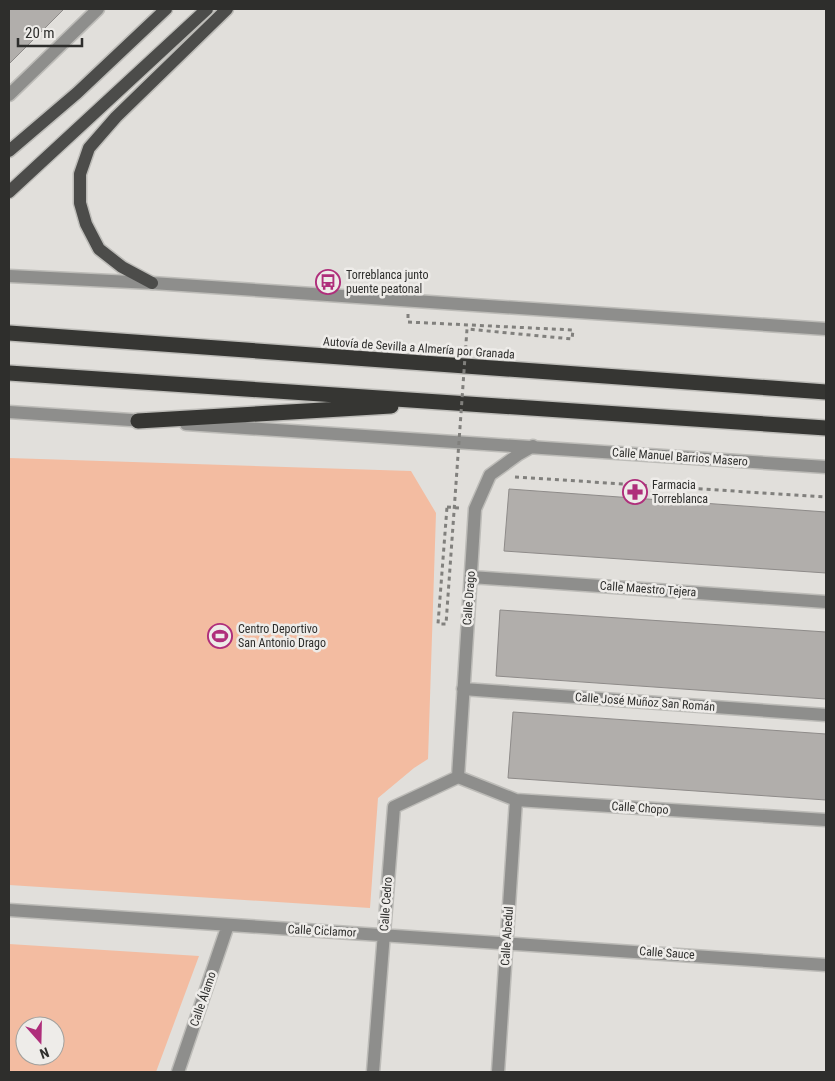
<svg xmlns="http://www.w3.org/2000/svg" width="835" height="1081" viewBox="0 0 835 1081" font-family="'Roboto Condensed',sans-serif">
  <rect width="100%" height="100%" fill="#e1dfdb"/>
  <path fill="#f3bca1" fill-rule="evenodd" d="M9 458 411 471 436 513 428 759 414 768 378 798 370 908 9 885Z
    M9 944 199 956 156 1072H9ZM25 1026H55V1056H25Z"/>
  <path fill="#b1aeab" stroke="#8e8b89" d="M9 9H64L9 64Z
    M509 489 826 512V573L504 551Z
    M500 610 826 632V699L496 676Z
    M513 712 826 734V800L508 778Z"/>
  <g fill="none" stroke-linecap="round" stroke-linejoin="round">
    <defs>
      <path id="minor" d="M9 95 98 9
        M9 276 152 283 826 329
        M9 412 146 421
        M186 424 826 467
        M471 577 826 602
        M463 689 826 715
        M458 777 516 800 826 820
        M458 777 475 509 490 475 519 454 533 446
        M9 910 826 965
        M178 1072 228 925
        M373 1072 394 807 458 777
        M498 1072 516 800"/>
      <path id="major" d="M9 151 77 93 166 9
        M9 192 207 9
        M152 283 122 267 99 249 86 224 80 203V174L89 148 116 117 227 9"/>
      <path id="highway" d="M9 333 826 392
        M9 373 826 428
        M138 421 391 406"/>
    </defs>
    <use href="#minor" stroke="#bdbcb8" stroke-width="15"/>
    <use href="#major" stroke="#bdbcb8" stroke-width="15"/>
    <use href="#highway" stroke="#bdbcb8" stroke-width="18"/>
    <path stroke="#81807d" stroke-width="3" stroke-dasharray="4 4" stroke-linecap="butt" d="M515 477 826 497
      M447 507 459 508"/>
    <use href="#minor" stroke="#8e8e8c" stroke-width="12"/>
    <use href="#major" stroke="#4c4c4a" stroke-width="12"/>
    <use href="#highway" stroke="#363633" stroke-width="15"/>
    <path stroke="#81807d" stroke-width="3" stroke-dasharray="4 4" stroke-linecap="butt" d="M408 314V322L573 330 572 339 467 329 446 624H438L447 507"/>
  </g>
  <defs>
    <symbol id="bus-ring" viewBox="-11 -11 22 22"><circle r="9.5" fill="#eeece9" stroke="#af2e7b" stroke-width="1.5"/><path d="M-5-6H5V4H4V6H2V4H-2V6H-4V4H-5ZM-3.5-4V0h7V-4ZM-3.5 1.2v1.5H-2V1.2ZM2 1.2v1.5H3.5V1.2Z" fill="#af2e7b"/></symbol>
    <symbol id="pharmacy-ring" viewBox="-11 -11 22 22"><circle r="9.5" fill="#eeece9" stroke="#af2e7b" stroke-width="1.5"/><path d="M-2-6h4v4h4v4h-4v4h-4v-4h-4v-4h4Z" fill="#af2e7b"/></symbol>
    <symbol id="stadium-ring" viewBox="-11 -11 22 22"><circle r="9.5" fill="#eeece9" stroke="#af2e7b" stroke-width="1.5"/><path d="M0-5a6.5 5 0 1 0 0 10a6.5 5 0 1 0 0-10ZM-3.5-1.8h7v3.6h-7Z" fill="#af2e7b"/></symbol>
  </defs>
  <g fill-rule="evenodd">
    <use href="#bus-ring" x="314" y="268" width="28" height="28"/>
    <use href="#pharmacy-ring" x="621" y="478" width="28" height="28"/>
    <use href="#stadium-ring" x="206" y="622" width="28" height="28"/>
  </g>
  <g text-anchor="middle" stroke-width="5" stroke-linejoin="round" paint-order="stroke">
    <g font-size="12" fill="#2e2e2c" stroke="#eeece9" text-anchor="start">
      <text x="346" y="279">Torreblanca junto<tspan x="346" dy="14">puente peatonal</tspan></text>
      <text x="652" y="489">Farmacia<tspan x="652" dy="14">Torreblanca</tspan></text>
      <text x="238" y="633">Centro Deportivo<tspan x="238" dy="14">San Antonio Drago</tspan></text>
    </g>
    <g font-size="12" fill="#2e2e2c" stroke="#eeece9">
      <text transform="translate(419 348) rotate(4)" y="4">Autovía de Sevilla a Almería por Granada</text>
      <text transform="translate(680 457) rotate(4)" y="4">Calle Manuel Barrios Masero</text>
      <text transform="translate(648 589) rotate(4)" y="4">Calle Maestro Tejera</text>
      <text transform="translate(469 598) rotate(-86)" y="4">Calle Drago</text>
      <text transform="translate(645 702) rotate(4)" y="4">Calle José Muñoz San Román</text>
      <text transform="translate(640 808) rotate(4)" y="4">Calle Chopo</text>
      <text transform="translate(386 904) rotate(-86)" y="4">Calle Cedro</text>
      <text transform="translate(322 931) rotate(3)" y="4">Calle Ciclamor</text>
      <text transform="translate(507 936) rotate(-86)" y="4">Calle Abedul</text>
      <text transform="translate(667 953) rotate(4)" y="4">Calle Sauce</text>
      <text transform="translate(203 999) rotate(-71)" y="4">Calle Álamo</text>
    </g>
  </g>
  <rect width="835" height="1081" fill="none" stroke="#2e2e2c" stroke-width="20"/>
  <g transform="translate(40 1041) rotate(160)"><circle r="24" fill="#eeece9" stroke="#a1a09d"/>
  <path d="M0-4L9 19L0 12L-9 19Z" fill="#af2e7b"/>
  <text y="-8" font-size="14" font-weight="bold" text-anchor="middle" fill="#2e2e2c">N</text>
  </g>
  <path d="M18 38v8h64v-8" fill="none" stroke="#2e2e2c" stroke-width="2.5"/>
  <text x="25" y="38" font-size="15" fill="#2e2e2c" stroke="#eeece9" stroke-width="4" paint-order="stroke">20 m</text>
</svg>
